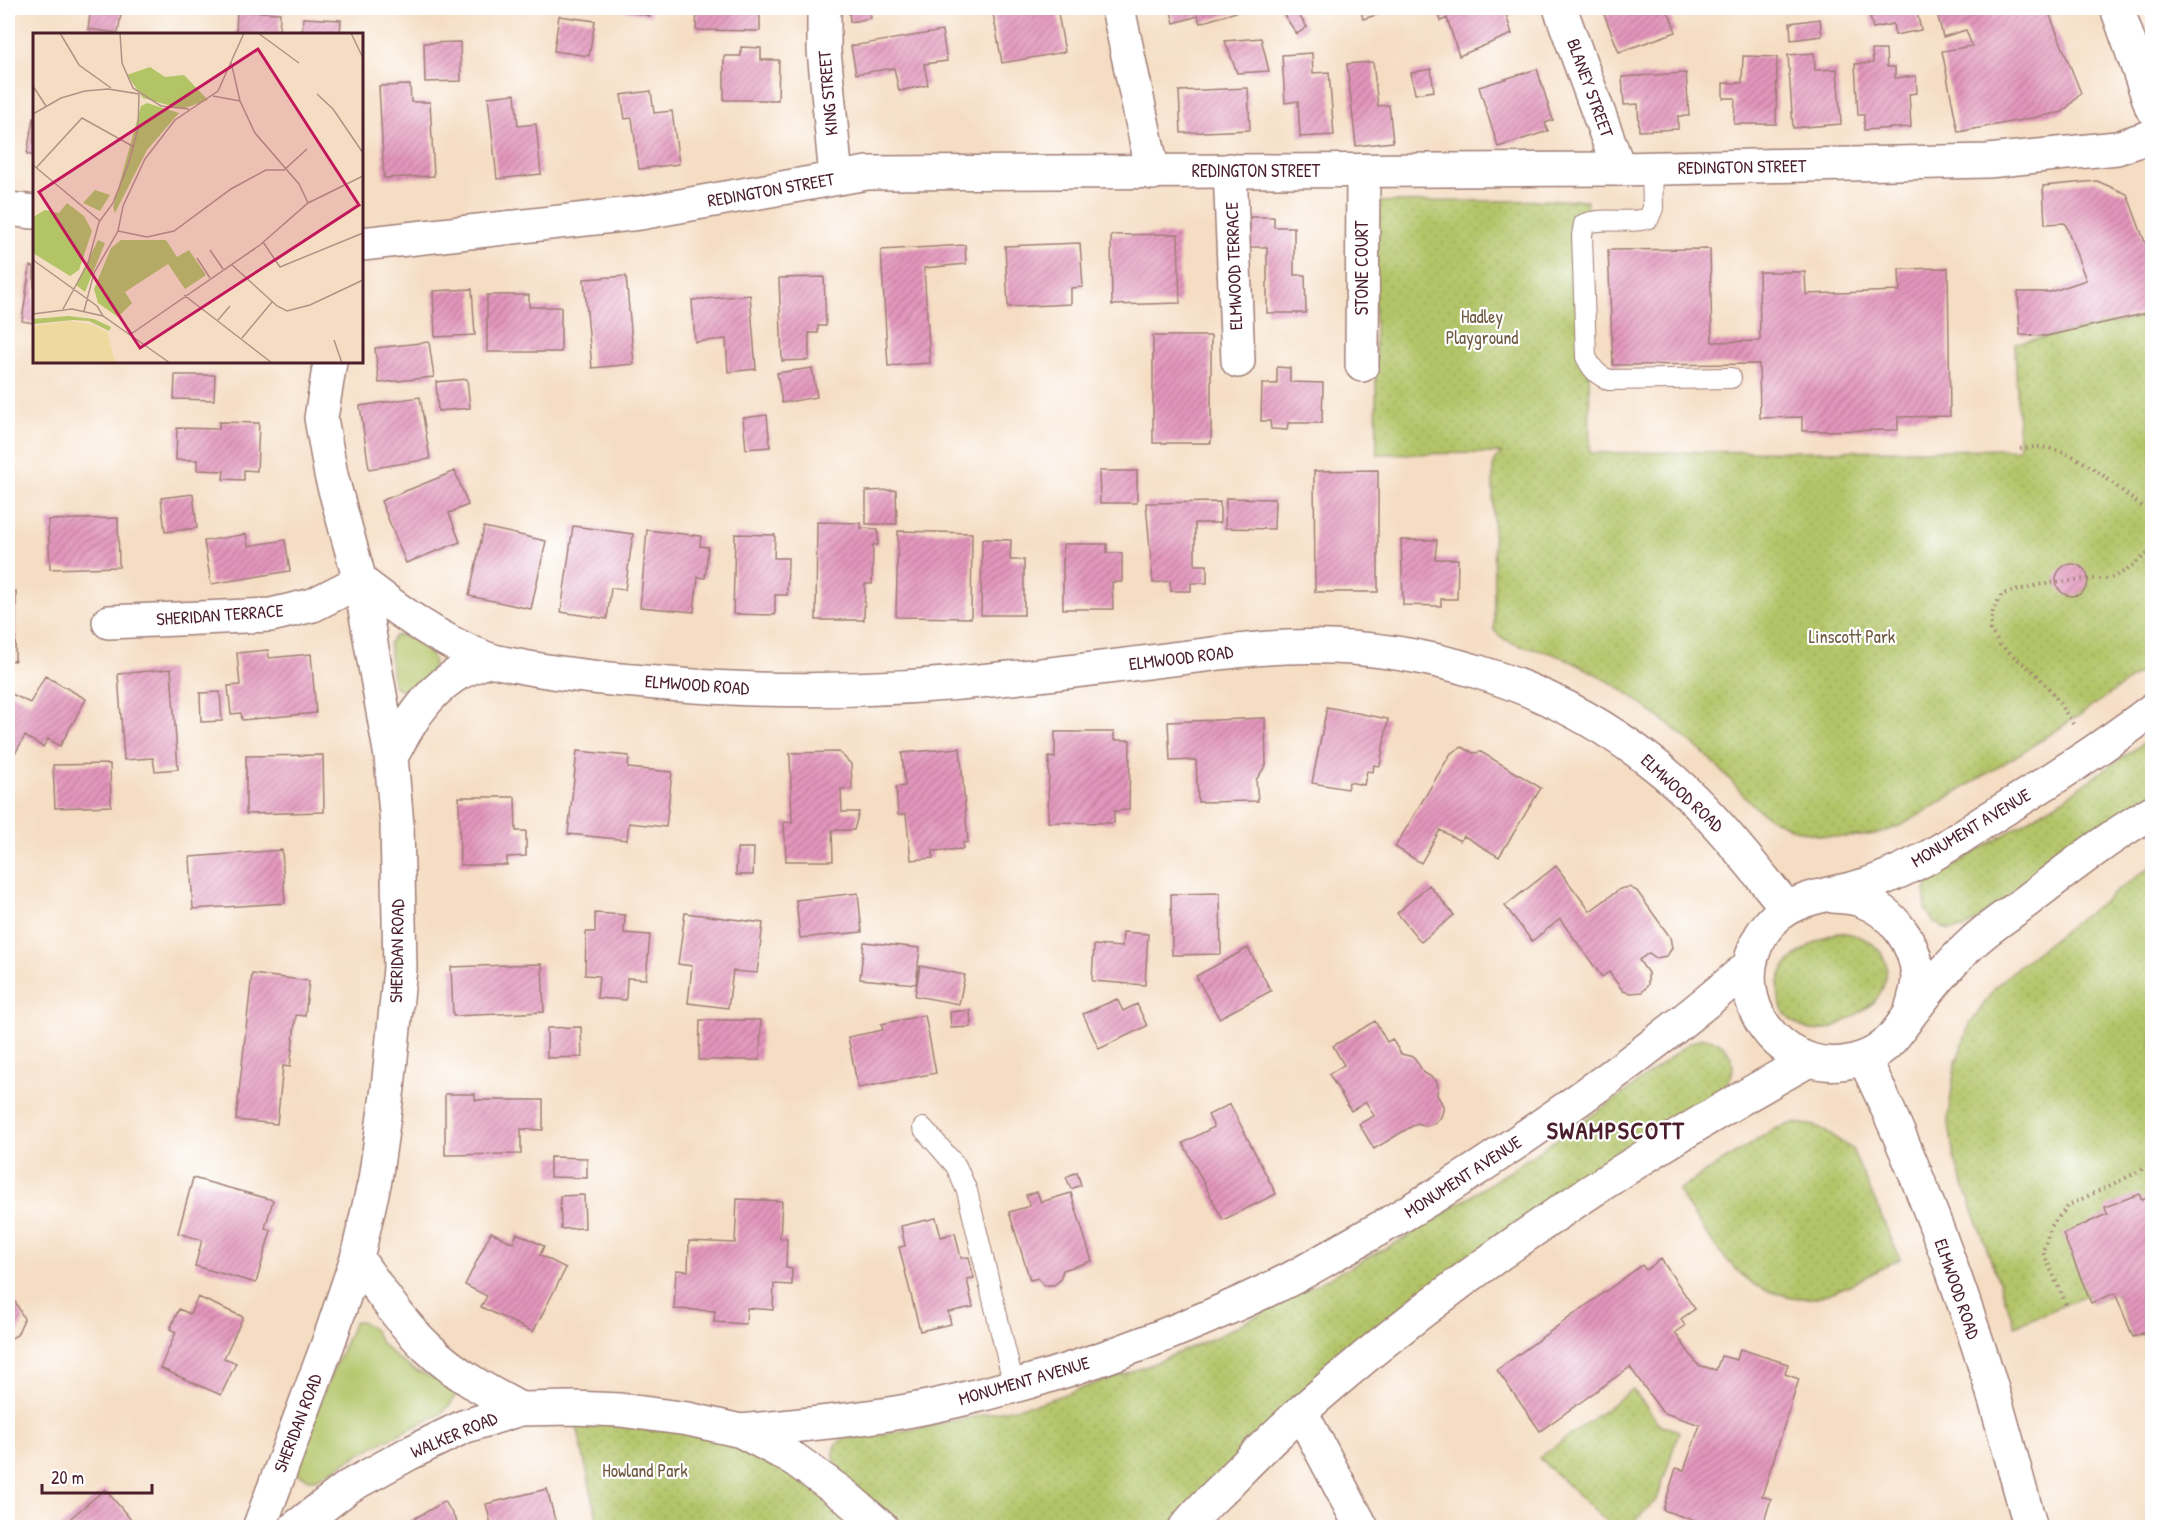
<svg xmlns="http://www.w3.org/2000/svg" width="2160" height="1535" viewBox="0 0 2160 1535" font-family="'Patrick Hand',sans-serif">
  <defs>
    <pattern id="park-dots" width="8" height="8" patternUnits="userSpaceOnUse" patternTransform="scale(1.5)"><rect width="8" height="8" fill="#b3c467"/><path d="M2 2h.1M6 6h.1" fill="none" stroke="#9ba85a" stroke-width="1.8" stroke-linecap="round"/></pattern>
    <pattern id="building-hatch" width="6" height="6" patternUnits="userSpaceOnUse" patternTransform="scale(1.5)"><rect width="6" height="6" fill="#e396bc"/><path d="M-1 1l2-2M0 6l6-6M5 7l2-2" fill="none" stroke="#ba7a99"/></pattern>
  </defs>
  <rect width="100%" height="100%" fill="#fff"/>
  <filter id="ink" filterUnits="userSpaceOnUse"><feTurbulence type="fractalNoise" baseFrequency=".0167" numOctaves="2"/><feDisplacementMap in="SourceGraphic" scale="12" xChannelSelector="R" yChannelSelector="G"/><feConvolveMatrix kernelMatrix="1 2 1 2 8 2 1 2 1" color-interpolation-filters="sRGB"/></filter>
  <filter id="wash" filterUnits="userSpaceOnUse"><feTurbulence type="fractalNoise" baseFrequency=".008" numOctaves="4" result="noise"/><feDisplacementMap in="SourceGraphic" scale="24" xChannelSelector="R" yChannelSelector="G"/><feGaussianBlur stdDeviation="1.35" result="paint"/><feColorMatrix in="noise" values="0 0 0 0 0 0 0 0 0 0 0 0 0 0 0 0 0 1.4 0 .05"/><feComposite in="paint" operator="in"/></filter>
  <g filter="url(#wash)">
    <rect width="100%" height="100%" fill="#f5ddc3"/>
    <path fill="#b3c467" stroke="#7e7249" stroke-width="1.5" d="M398 635C411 637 431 650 434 662 431 678 407 701 393 684L389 643 395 636Z
      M361 1321 374 1330 381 1343 400 1361 416 1371 448 1384 455 1390 456 1394 450 1405 439 1415 374 1446 316 1479H309L297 1473 307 1431 354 1322Z"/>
    <path fill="url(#park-dots)" stroke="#7e7249" stroke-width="1.5" d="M1587 200 1590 453 2019 449 2015 343 2152 315V663C2089 712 2020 754 1952 795 1928 809 1902 829 1875 834 1842 840 1809 837 1778 822 1751 809 1739 788 1719 768 1692 741 1661 719 1631 696 1608 680 1582 665 1556 655 1536 648 1507 647 1494 630L1493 467 1496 458 1502 453 1377 454 1373 202Z
      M2152 737V794L2121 813 1964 929 1949 930 1934 923 1925 909V891L1933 878 2061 800Z
      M2152 866V1343L2146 1341 2143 1333 2133 1337 2115 1293 2091 1303 2088 1295 2015 1326 1954 1158 1948 1118 1955 1066 1969 1026 1996 986 2025 961 2119 889Z
      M1839 932C1873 936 1899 957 1880 993 1876 1003 1865 1008 1857 1014 1838 1026 1820 1038 1798 1025 1776 1013 1772 981 1789 962 1800 950 1824 936 1839 932Z
      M1702 1038C1714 1039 1723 1042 1729 1053 1745 1083 1709 1098 1688 1110L1459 1267 1170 1527H904C888 1514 839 1477 834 1459 833 1455 835 1449 835 1445L845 1438H858L914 1429 1039 1403 1147 1366 1218 1336 1407 1237 1511 1170 1626 1092 1689 1043Z
      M1794 1123 1817 1126 1852 1149 1900 1259C1872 1272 1842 1293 1811 1298 1802 1299 1791 1297 1783 1295 1778 1293 1771 1292 1765 1290 1730 1275 1697 1222 1678 1190L1774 1129Z
      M1633 1389 1659 1424 1679 1431 1657 1500 1628 1527H1612L1539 1458Z
      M573 1408 741 1431 882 1527H599Z"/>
    <g id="blocks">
      <path fill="url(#building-hatch)" d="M91 8H122L118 33 88 29Z
        M612 8H652L650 16Z
        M697 8H760V31L696 30Z
        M849 8H869L871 18 850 22Z
        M992 8H1057L1065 52 1002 63Z
        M1170 8H1238L1239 11 1200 23 1198 16 1174 23Z
        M1279 8H1294L1307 27 1297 34Z
        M1360 8H1399L1363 19Z
        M1437 8H1514L1515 11 1506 14 1512 34 1459 56 1447 18 1441 21Z
        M1622 8H1667L1676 32 1619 52 1604 14Z
        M1868 8H1916L1921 30 1895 35 1893 24 1873 28Z
        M1936 8H2047L2081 93 2063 112 1958 132 1942 51 1972 46 1966 30 1943 37Z
        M237 11 280 13 279 34H236Z
        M559 16 595 21 589 56 554 51Z
        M303 18 341 20 340 34H302Z
        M1820 19 1822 36 1791 40 1790 23Z
        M942 31 947 61 924 64 928 85 899 91 894 68 856 74 851 46Z
        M1261 38 1269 71 1237 73 1225 41Z
        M460 42 461 81 425 82 424 43Z
        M741 47 761 48V60H779L778 100H724V56H741Z
        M1872 50H1886L1887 67H1895V78L1916 76 1917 93 1909 94 1911 127 1864 130V115H1858L1855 64 1873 63Z
        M1312 53 1313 73 1329 72 1334 135 1300 137 1298 101 1285 103 1282 55Z
        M1814 53 1815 70 1837 69 1841 124 1793 128 1788 55Z
        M1743 56 1777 57 1776 124H1734L1735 98H1723V83H1742Z
        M1373 62 1378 106 1389 105 1393 142 1356 146 1347 64Z
        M1431 69 1434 91 1415 94 1411 73Z
        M1537 69 1553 120 1545 123 1548 131 1498 147 1479 87Z
        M1686 73 1689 116H1678V129L1639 131 1638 104 1624 105 1622 77Z
        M410 85 411 102H430L434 176 384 178 379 86Z
        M1248 88 1250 130 1181 133 1179 91Z
        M651 91 654 113 672 111 679 164 639 169 632 118 625 119 621 95Z
        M515 94 518 126 536 124 541 174 497 179 488 97Z
        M33 118H34V156L27 154Z
        M2097 181 2127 194 2152 261V312L2047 336 2020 335 2018 292H2050L2086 280 2065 223 2045 224 2043 186Z
        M1250 217H1274V227H1294V275H1305L1306 313H1267V247H1249Z
        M1178 234 1180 303 1112 305 1111 235Z
        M1080 243 1083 287 1071 288V304L1008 307 1005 246Z
        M965 245 966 264 924 268 930 363 888 366 881 250Z
        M1710 249 1712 342 1760 341 1759 272H1805L1806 294 1900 291 1899 269 1948 268 1950 416 1898 417V430L1802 431V417L1760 418 1759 364 1613 365 1608 250Z
        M30 266 34 267V323L22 321Z
        M626 276 634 364 592 368 584 279Z
        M824 277 826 326H818V333H809V360L782 361 779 278Z
        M472 289 475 335 435 337 433 291Z
        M487 295H529V307H561V352H487Z
        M750 295 756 369 728 372 726 339 695 342 692 300Z
        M1153 336H1211V443H1153Z
        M429 342 434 377 379 383 375 348Z
        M1277 367 1290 368V382L1323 383 1322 423H1288L1287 430 1271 429 1270 421H1261L1262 384H1277Z
        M812 368 817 397 782 403 777 373Z
        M175 375H215L214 400 174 399Z
        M467 379 470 408 438 411 436 382Z
        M420 397 430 459 369 469 360 406Z
        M767 415 770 447 746 449 743 418Z
        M219 422 259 423 257 471 244 470V480L223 479 224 471 197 470V460H176L177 428 219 429Z
        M1378 470V592H1315L1314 471Z
        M455 471 468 505 449 513 460 542 406 563 381 501Z
        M1099 471H1137V503H1100Z
        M896 490 897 524H866V491Z
        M193 494 197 528 165 532 161 498Z
        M1226 498 1275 499 1274 529 1225 528Z
        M1220 502V523H1195V565H1207V583H1191V591H1171L1170 581 1153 583 1146 503Z
        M118 518 119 567 50 569 48 520Z
        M817 522 861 523V528L878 529V545H873L872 584H865L864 620H816Z
        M573 526 633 534 625 590 611 588 607 619 561 612Z
        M484 527 546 541 531 609 469 596Z
        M647 530 701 536 700 546 708 547 705 578 698 577 694 612 640 607Z
        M898 531 972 533 971 618 896 617Z
        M246 534 248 546 285 540 290 571 211 584 204 541Z
        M735 534 775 535 774 558H788L787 595H775V615L733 614Z
        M982 539 1011 540 1010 560H1024V615H981Z
        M1401 540H1437L1435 559H1458L1457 599H1441V606L1403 605Z
        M1063 544H1107V553H1122V582H1112L1113 609H1063Z
        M2056 580a16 16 0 1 1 32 0a16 16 0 1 1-32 0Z
        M8 591H16L15 661 8 660Z
        M268 650 269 658 311 654 316 713 242 720 241 713 231 714 228 686 240 685 237 653Z
        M171 669 178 769 155 771 153 758 124 760 118 674Z
        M45 676 86 699 60 746 48 739 43 747 25 736 16 752 8 747V692L30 703Z
        M220 692 222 721 201 722 200 693Z
        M1327 707 1388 719 1380 766 1374 765 1373 772 1367 771 1364 785 1349 782 1347 789 1312 783Z
        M1265 718 1266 765 1256 780 1258 801 1198 802 1196 760 1170 761 1168 722Z
        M1055 732H1114V740H1130L1129 810 1114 811V823L1048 822 1049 757 1055 758Z
        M1462 747 1473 753 1481 752 1541 788 1499 857 1464 836 1460 841 1440 830 1421 863 1395 847 1451 753Z
        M960 748 968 842 963 843V849L933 851V858L911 860 906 814 898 815 896 787 905 786 902 753Z
        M577 751 629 756 628 768 672 772 666 827 629 823 627 840 568 834Z
        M839 752 851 764 852 789H841L842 812H859L854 830H832L833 861H786L784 822 792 823 790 753Z
        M323 755 324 812 246 814V756Z
        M110 764 111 806 55 808 53 765Z
        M459 797H515L516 831H526V856L507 857V865H460Z
        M737 848H754L753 875H736Z
        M282 850 285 903 193 909 190 857Z
        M1556 866 1590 911 1620 889 1629 887 1637 891 1670 937 1672 948 1667 956 1656 958 1649 953 1639 960 1648 973V985L1642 992 1631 993 1623 991 1609 972 1602 977 1560 919 1532 941 1505 906Z
        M1429 885 1454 915 1421 942 1397 913Z
        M858 893 862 932 800 938 796 900Z
        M1220 893 1221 954 1172 955 1171 894Z
        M595 913 625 915 624 933 650 935 646 979 627 978 626 1000 597 998 599 976 585 975 586 932H595Z
        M685 913 763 923 757 973 733 971 728 1008 688 1003 692 966 678 964Z
        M1123 932 1148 934 1145 985 1092 981 1094 945 1122 947Z
        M864 942 920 948 916 984 860 979Z
        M1248 948 1271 991 1219 1018 1196 976Z
        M542 964 544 1012 453 1016 451 967Z
        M920 966 965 975 959 1004 915 996Z
        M252 974 309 981 305 1016 296 1015 290 1067 283 1066 277 1124 236 1120Z
        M1117 999 1123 1011 1137 1004 1147 1026 1099 1049 1083 1014Z
        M970 1010 971 1027 951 1028 950 1012Z
        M925 1015 936 1073 858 1088 848 1037 883 1030 881 1024Z
        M700 1020H761L760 1060H699Z
        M1375 1021 1387 1042 1392 1039 1401 1054 1414 1057 1423 1072 1436 1080 1438 1087 1437 1095 1444 1107 1441 1117 1433 1124 1425 1126 1417 1123 1374 1149 1359 1124 1374 1116 1366 1102 1351 1111 1329 1074 1344 1065 1333 1046Z
        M581 1027 582 1057 547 1058V1028Z
        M445 1094H475V1100H543V1130L521 1129V1154L445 1155Z
        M1230 1104 1276 1194 1223 1220 1183 1143 1214 1127 1208 1115Z
        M550 1157 587 1158V1178L550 1177Z
        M1077 1172 1081 1185 1071 1189 1066 1177Z
        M193 1178 273 1200 265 1228 271 1230 256 1283 195 1266 202 1240 178 1233Z
        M1037 1192 1041 1202 1071 1193 1092 1261 1063 1270 1060 1280 1054 1285H1044L1038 1278 1030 1280 1009 1212 1030 1206 1026 1195Z
        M2139 1194 2142 1200 2152 1196V1343L2146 1341 2143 1333 2133 1337 2115 1293 2091 1303 2063 1234 2107 1214 2105 1207Z
        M584 1195 585 1228 561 1229 560 1196Z
        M737 1199 782 1201 780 1238 787 1239 786 1268 792 1269V1285L774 1284 773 1310 747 1308 746 1324 714 1322 715 1311 674 1309 676 1270 688 1271 689 1241 735 1243Z
        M936 1218 941 1237 955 1233 961 1258 969 1257 974 1278 967 1279 973 1307 948 1312 951 1324 920 1331 899 1247 905 1246 901 1226Z
        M491 1232 513 1243 517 1233 544 1246 540 1255 566 1268 533 1332 481 1307 487 1296 465 1285Z
        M1661 1259 1695 1309 1681 1319 1685 1326 1675 1333 1698 1365 1716 1370 1721 1356 1737 1360 1740 1349 1788 1364 1785 1374 1799 1379 1762 1496 1771 1499 1762 1528H1716L1663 1510 1676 1468 1684 1470 1700 1425 1662 1412 1630 1367 1540 1431 1497 1370 1642 1265 1646 1270Z
        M198 1297 243 1317 224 1358 236 1363 221 1395 160 1368 176 1332 170 1329 179 1309 190 1314Z
        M8 1300 16 1303 24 1319 17 1335 8 1340Z
        M105 1489 138 1528H59Z
        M547 1489 557 1528H492L486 1504Z
        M445 1501 460 1528H398Z"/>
    </g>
  </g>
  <g filter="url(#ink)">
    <use href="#blocks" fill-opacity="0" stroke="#a07e77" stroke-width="1.5"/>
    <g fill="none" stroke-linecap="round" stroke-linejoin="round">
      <defs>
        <path id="service" d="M1652 168 1653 208 1649 218C1628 225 1605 216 1584 224L1582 235 1586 357C1592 369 1597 375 1609 380L1731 378
          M923 1128 956 1166 967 1191 1014 1386"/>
        <path id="minor" d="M824 8V50L836 178
          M1118 8 1153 173
          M1560 8 1619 169
          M1230 170 1238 361
          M1362 365 1363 171
          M109 622 271 615 313 605 360 581C399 611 438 640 485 658 497 663 510 664 523 667 571 676 620 680 669 684 785 694 894 691 1010 678 1064 673 1118 666 1172 659 1210 655 1249 648 1287 647 1417 642 1548 681 1650 761 1704 802 1745 857 1787 908
          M391 757C408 725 424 696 454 676 465 669 478 665 489 660
          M1864 1058C1913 1159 1953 1266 1987 1373 2003 1424 2016 1476 2031 1528
          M357 1258C379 1289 400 1322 428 1348 455 1374 488 1392 520 1409
          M1301 1412 1362 1528
          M259 1528 329 1341 357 1258 375 1180 388 1088 400 968 397 825 391 757 360 581 331 475 321 418 330 362"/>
        <path id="tertiary" d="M8 209 34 212
          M362 244 640 213 867 173 1619 169 1988 161 2117 148 2152 136
          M2152 710C2101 749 2045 784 1990 818 1968 832 1946 848 1923 860 1905 869 1885 879 1865 885 1837 894 1799 896 1777 916 1727 962 1748 1039 1810 1060 1831 1067 1857 1063 1876 1052 1892 1042 1900 1028 1911 1013 1930 989 1950 963 1973 942 1990 926 2010 914 2028 900 2068 869 2108 838 2152 812
          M1833 896C1842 897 1852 897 1860 900 1893 911 1916 944 1918 977 1918 990 1913 1002 1910 1014
          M741 1431C812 1424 885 1418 955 1401 1065 1376 1174 1335 1276 1286 1300 1275 1322 1261 1345 1248 1409 1213 1470 1175 1529 1134 1606 1082 1680 1026 1750 965
          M295 1528 348 1487 408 1454 463 1427 520 1409 573 1408 620 1410 688 1419 741 1431 794 1459 844 1495 882 1528
          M1185 1528C1197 1512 1212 1499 1226 1485 1260 1449 1296 1415 1334 1383 1480 1258 1641 1153 1809 1060"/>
        <path id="primary" d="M2117 8 2152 108"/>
      </defs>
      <use href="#service" stroke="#a07e77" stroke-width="22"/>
      <use href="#minor" stroke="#a07e77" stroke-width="36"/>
      <use href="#tertiary" stroke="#a07e77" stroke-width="36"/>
      <use href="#primary" stroke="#a07e77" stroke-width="36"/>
      <path stroke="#a07e77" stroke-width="4" stroke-dasharray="1.5 4.5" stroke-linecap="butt" d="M2020 449C2026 448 2033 447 2039 447 2084 450 2116 490 2152 513
        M2073 724 2053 693 2037 675 2000 645 1990 630 1993 610 2002 594 2038 585 2084 579H2109L2127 570 2152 550
        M2066 1304 2043 1252 2051 1226 2069 1205 2136 1173 2152 1162"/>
      <use href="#service" stroke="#fff" stroke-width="20"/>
      <use href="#minor" stroke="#fff" stroke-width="33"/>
      <use href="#tertiary" stroke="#fff" stroke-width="33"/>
      <use href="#primary" stroke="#fff" stroke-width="33"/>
    </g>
  </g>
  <g text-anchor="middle" stroke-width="4.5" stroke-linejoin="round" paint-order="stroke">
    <g font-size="18" fill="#4a1f2b" stroke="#fff">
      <text transform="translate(1590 88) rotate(70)" y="6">BLANEY STREET</text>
      <text transform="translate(828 93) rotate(-95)" y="6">KING STREET</text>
      <text transform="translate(1742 167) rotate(-1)" y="6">REDINGTON STREET</text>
      <text x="1256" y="177">REDINGTON STREET</text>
      <text transform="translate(771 190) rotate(-10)" y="6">REDINGTON STREET</text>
      <text transform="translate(1234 266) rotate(-92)" y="6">ELMWOOD TERRACE</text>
      <text transform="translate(1362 268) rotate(-90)" y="6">STONE COURT</text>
      <text transform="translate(220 615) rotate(-4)" y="6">SHERIDAN TERRACE</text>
      <text transform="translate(1181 658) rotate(-7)" y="6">ELMWOOD ROAD</text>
      <text transform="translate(697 685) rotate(4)" y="6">ELMWOOD ROAD</text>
      <text transform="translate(1682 793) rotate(43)" y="6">ELMWOOD ROAD</text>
      <text transform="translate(1971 828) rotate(-31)" y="6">MONUMENT AVENUE</text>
      <text transform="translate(397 951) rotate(-89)" y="6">SHERIDAN ROAD</text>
      <text transform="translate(1463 1177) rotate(-33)" y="6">MONUMENT AVENUE</text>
      <text transform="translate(1957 1289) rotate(71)" y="6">ELMWOOD ROAD</text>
      <text transform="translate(1024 1381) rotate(-16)" y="6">MONUMENT AVENUE</text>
      <text transform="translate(298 1423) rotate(-69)" y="6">SHERIDAN ROAD</text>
      <text transform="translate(454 1435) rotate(-23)" y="6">WALKER ROAD</text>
    </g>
    <g font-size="18" fill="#6f5940" stroke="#fff">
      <text x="1482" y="323">Hadley<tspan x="1482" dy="21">Playground</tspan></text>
      <text x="1852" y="643">Linscott Park</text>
      <text x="645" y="1477">Howland Park</text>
    </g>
    <g font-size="24" font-weight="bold" letter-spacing="1.5" fill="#4a1f2b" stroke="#fff">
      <text x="1616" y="1139">SWAMPSCOTT</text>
    </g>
  </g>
  <g transform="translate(33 33)">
    <rect width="330" height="330" fill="#f5ddc3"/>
    <path d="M37 288 60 292 74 299 82 330H0V293Z" fill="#eeda9e"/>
    <path d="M117 34 132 44 151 42 175 67 149 76 110 65 94 42ZM114 70 146 80 114 117 82 180 80 174 108 73ZM62 157 77 162 67 178 50 170ZM34 170 51 183 59 198 46 237 37 243 0 220V184L12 177 26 180ZM65 207 72 210 52 259 43 252ZM88 207H133L144 224 156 217 173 242 152 256 135 231 92 259 99 270 85 284 65 270 61 256 78 215ZM35 283 61 286 78 294 76 298 56 288 40 287 0 291V286Z" fill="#b3c467"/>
    <path fill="none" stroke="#b19186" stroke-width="1.5" d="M27 0 46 32 78 55M87 0 89 30 100 55 128 73 156 76M225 0 266 30M318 0 330 25M198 29 207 68 222 100 266 151 275 170M0 53 13 73M284 61 300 76 330 120M180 63 207 68M0 81 28 65 52 58 75 56 106 61 105 96 95 132 80 170 66 189 55 230 30 276M0 132 67 188M3 135 49 85 101 114M85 198 114 204 141 198 198 156 233 137H251L274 116M230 209 247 234 330 200M177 217 190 236M164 225 177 245M0 227 64 273 70 283M198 231 244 273 254 278 277 272 330 247M151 262 239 330M51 278 61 240 85 198 90 173 112 126 142 87 185 58 211 0M0 281 39 276 70 283 137 330M185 287 197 273M98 301 227 212 275 170 330 143M209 305 239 269M301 307 309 330"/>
    <path fill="#c2185b" fill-opacity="0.15" stroke="#c2185b" stroke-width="3" d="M225 16 326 172 107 315 6 159Z"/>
    <rect width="330" height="330" fill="none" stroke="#4a1f2b" stroke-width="3"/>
  </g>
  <rect width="2160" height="1535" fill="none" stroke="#fff" stroke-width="30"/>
  <path d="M42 1484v9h110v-9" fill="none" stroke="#4a1f2b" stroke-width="3"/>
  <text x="51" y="1484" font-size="18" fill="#4a1f2b" stroke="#ffffff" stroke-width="4.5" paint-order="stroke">20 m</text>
</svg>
